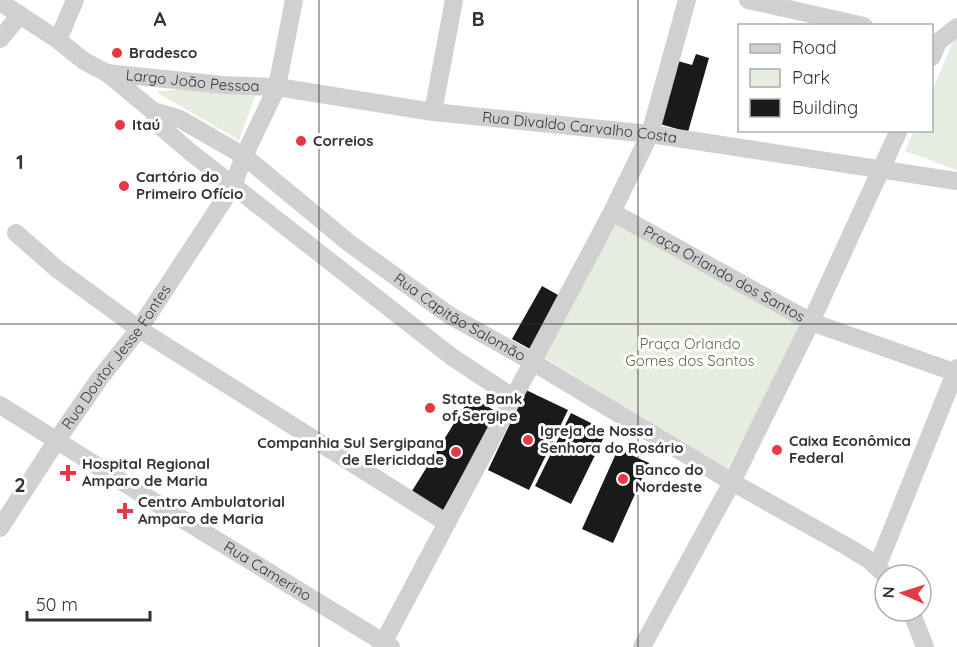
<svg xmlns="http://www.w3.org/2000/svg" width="957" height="647" viewBox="0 0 957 647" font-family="Quicksand,sans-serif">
  <rect width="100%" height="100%" fill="#fff"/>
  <path fill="#e6ecdf" d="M957 32V170L905 151 914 131 932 130V91Z
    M236 82 258 89 239 140 156 92Z
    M619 219 802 328 727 469 542 356Z"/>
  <path fill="#1a1a1a" d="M696 54 709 58 688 132 660 124 678 61 692 65Z
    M542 286 560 296 530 349 512 339Z
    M526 390 568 410 529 490 488 470Z
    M471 396 498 413 442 512 412 491Z
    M571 413 607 431 571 504 535 486Z
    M618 449 649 463 613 543 582 529Z"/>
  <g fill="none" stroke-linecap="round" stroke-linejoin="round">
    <g stroke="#d0d0d0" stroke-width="18">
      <path d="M748 0 864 26"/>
      <path d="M0 2 58 40 84 61 107 73 153 111 160 126 189 151 452 357 514 398"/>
      <path d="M0 39 20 15"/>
      <path d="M58 40 75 0"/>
      <path d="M932 57 938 42 957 27"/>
      <path id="s1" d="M107 73 223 85 277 87 433 112 650 134 957 181"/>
      <path id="s2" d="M153 111 180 119 244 156 349 243 449 315 531 361 732 482 848 547 869 560 885 575"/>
      <path d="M433 112 454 0"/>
      <path id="s3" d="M612 212 811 322 957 373"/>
      <path d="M16 233 57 269 139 329 447 523"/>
      <path id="s4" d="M0 405 169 511 391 647"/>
      <path id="s5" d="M0 528 57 440 100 378 139 329 233 186 244 156 277 87 294 0"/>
      <path d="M877 567 957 368"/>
      <path d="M911 611 925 647"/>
      <path d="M381 647 612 212 650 134 687 0"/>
      <path d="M642 647 732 482 811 322 899 130"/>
    </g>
  </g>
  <path fill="none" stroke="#333" stroke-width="1.5" stroke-opacity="0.55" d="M319 0V647M638 0V647M0 324H957"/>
  <g fill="#e63946" stroke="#fff" stroke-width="2">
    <circle cx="117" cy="53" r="6"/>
    <circle cx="120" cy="125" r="6"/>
    <circle cx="301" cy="141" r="6"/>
    <circle cx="124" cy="186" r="6"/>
    <circle cx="430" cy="408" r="6"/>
    <circle cx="528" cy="440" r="6"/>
    <circle cx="777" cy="450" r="6"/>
    <circle cx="456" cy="452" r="6"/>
    <path d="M65 464h6v6h6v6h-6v6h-6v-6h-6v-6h6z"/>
    <circle cx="623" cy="479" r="6"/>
    <path d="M122 502h6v6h6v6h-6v6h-6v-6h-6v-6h6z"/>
  </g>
  <g text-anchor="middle" stroke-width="6" stroke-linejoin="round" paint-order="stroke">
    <g font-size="15" font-weight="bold" fill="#333" stroke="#fff" text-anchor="start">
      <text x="129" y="58">Bradesco</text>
      <text x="132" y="130">Itaú</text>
      <text x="313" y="146">Correios</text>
      <text x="136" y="182">Cartório do<tspan x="136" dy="17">Primeiro Ofício</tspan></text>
      <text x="442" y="404">State Bank<tspan x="442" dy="17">of Sergipe</tspan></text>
      <text x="540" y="436">Igreja de Nossa<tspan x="540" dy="17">Senhora do Rosário</tspan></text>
      <text x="789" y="446">Caixa Econômica<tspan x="789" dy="17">Federal</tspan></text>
      <text x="444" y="448" text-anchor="end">Companhia Sul Sergipana<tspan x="444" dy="17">de Elericidade</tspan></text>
      <text x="82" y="469">Hospital Regional<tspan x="82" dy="17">Amparo de Maria</tspan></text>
      <text x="635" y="475">Banco do<tspan x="635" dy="17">Nordeste</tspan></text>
      <text x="138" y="507">Centro Ambulatorial<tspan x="138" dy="17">Amparo de Maria</tspan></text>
    </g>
    <g font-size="15" fill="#333" stroke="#fff">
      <text dy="5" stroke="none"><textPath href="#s1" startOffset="86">Largo João Pessoa</textPath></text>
      <text dy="5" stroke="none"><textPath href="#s1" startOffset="476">Rua Divaldo Carvalho Costa</textPath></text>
      <text dy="5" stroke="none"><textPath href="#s3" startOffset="128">Praça Orlando dos Santos</textPath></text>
      <text dy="5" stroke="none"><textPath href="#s2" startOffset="372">Rua Capitão Salomão</textPath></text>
      <text dy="5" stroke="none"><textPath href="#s5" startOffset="207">Rua Doutor Jesse Fontes</textPath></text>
      <text dy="5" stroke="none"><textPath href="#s4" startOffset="315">Rua Camerino</textPath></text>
    </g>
    <g font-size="15" fill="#56703f" stroke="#fff">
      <text x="690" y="349">Praça Orlando<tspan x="690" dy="17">Gomes dos Santos</tspan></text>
    </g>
  </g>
  <g font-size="20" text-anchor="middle" font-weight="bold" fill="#333" stroke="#fff" stroke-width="6" stroke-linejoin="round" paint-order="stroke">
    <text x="160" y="26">A</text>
    <text x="478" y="26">B</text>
    <text x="20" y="169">1</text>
    <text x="20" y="492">2</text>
  </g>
  <rect x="738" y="24" width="195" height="108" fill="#ffffff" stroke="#adadad" stroke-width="1.5"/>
  <rect x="750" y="44" width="30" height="9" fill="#d0d0d0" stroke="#adadad" stroke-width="1.5"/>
  <text x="792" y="54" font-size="18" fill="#333333">Road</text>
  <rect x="750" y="69" width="30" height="18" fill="#e6ecdf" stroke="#adadad" stroke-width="1.5"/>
  <text x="792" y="84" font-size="18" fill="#333333">Park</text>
  <rect x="750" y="99" width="30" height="18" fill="#1a1a1a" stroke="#adadad" stroke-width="1.5"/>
  <text x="792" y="114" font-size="18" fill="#333333">Building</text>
  <g transform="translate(903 593) rotate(273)"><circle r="28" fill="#ffffff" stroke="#adadad" stroke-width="1.5"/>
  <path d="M0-4.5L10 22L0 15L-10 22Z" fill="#e63946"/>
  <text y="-9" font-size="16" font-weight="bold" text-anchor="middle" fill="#333333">N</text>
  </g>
  <path d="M27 611v9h123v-9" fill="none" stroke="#333333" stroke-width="3"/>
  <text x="36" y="611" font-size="18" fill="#333333" stroke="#ffffff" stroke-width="4.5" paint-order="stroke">50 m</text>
</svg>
